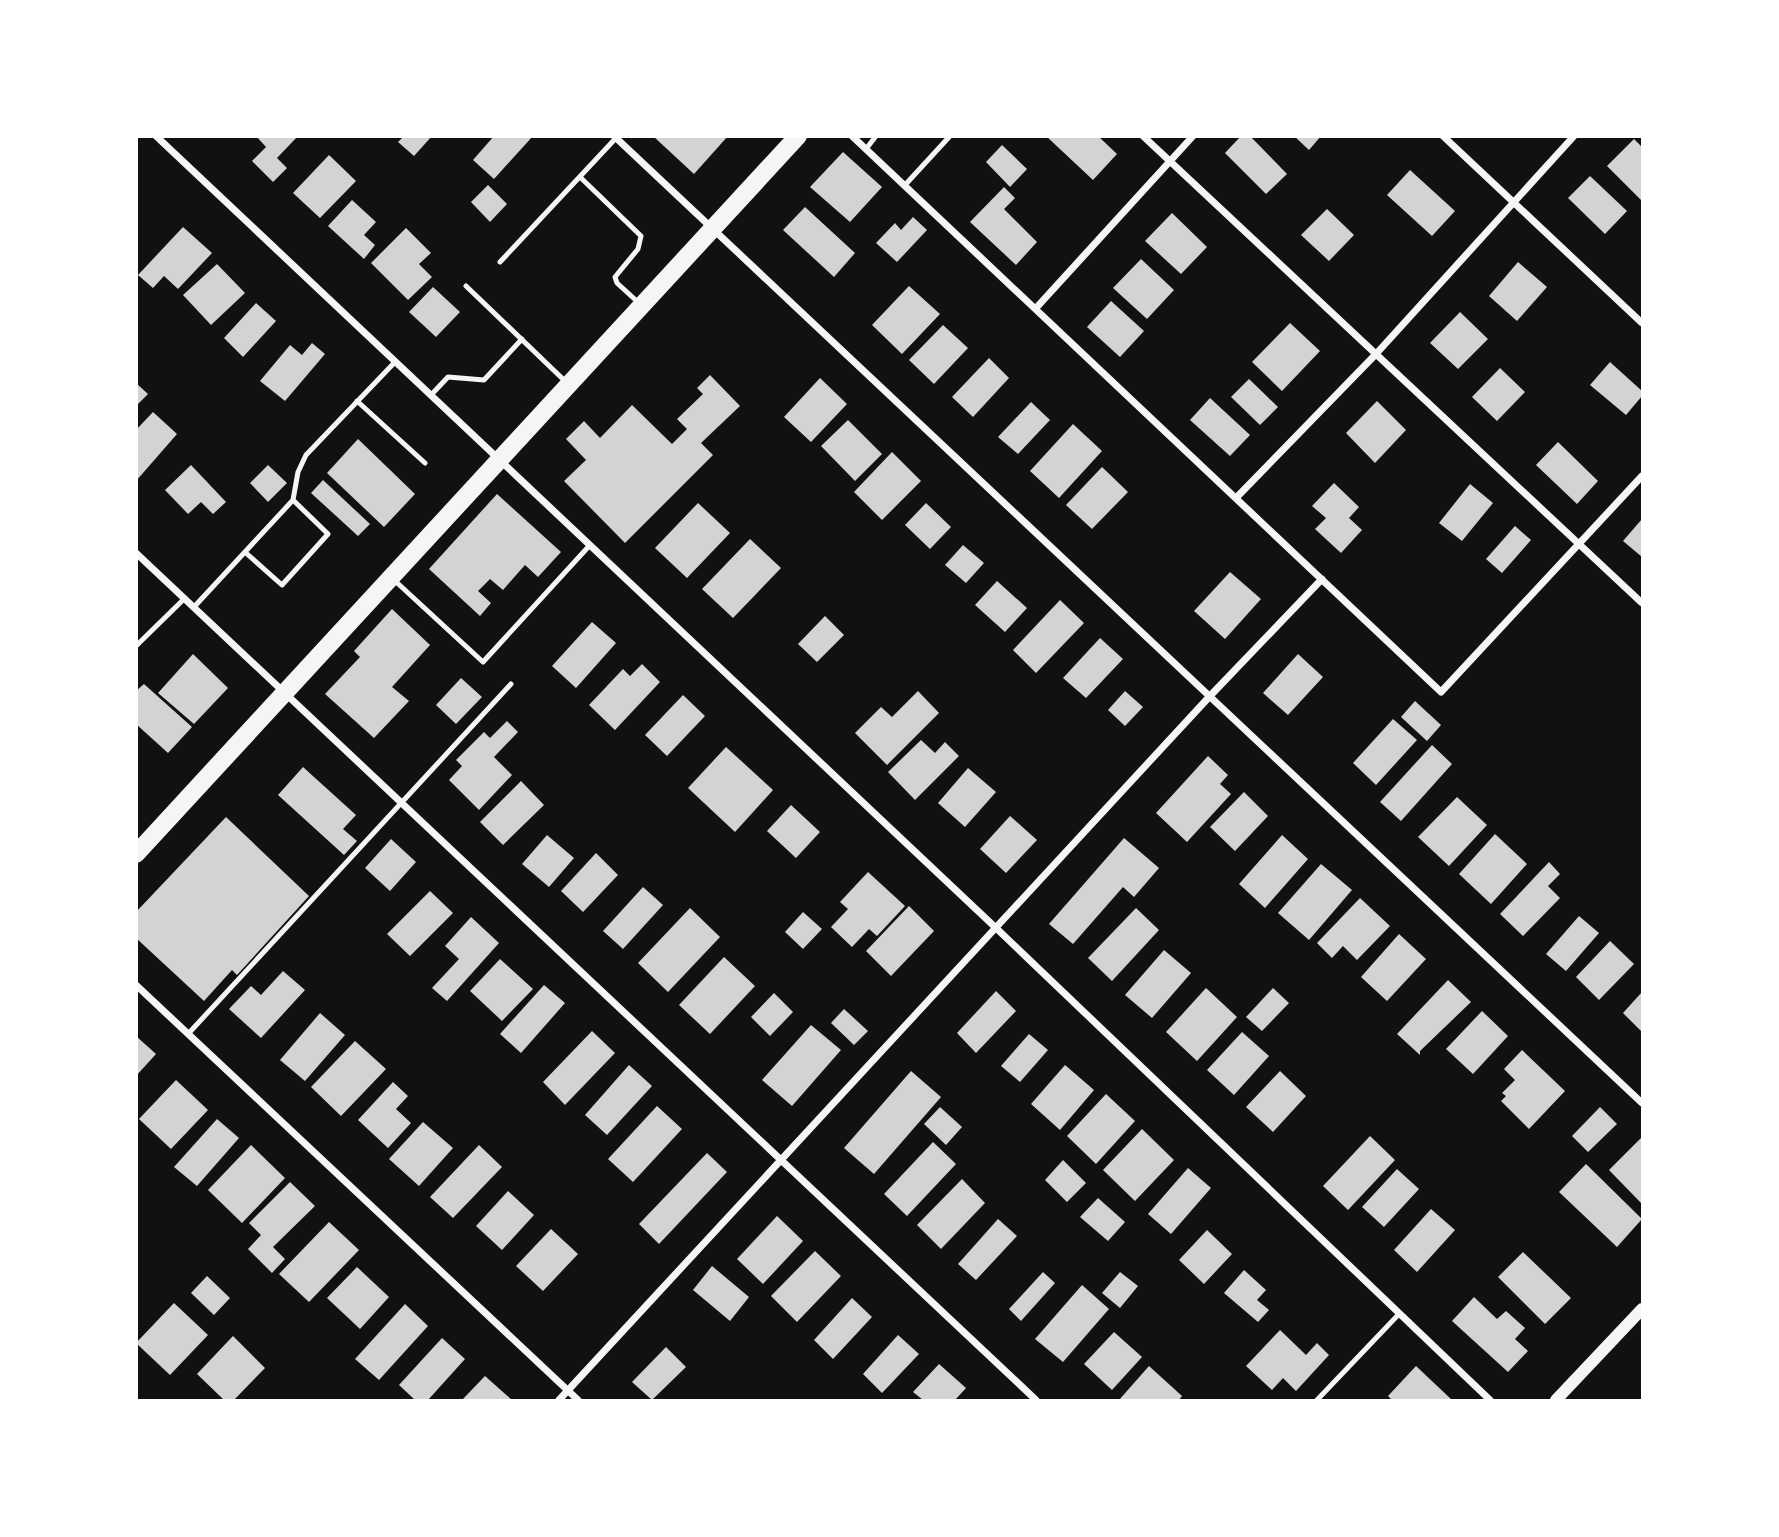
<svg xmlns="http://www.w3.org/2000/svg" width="1779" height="1537" viewBox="0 0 1779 1537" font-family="'Source Sans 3',sans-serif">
  <rect width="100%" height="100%" fill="#111"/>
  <path fill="#d3d3d3" d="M256 136H298L277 158 287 168 273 182 252 161 266 147Z
    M404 136H432L414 156 398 142Z
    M494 136H533L494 179 473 160Z
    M653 136H728L694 174Z
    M1046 136H1098L1117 154 1093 180Z
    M1241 136H1250L1287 174 1266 194 1225 153Z
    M1294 136H1321L1309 150Z
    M1634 139 1642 147 1641 200 1607 166Z
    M1002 145 1027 169 1010 187 986 162Z
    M843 152 882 187 850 222 810 187Z
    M329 155 356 181 320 218 293 193Z
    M1410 170 1455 211 1432 236 1387 195Z
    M1590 176 1627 211 1605 234 1568 198Z
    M488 185 507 204 490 222 471 202Z
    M1004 187 1015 198 1004 209 1037 242 1016 265 970 222Z
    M352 200 376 222 364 235 375 245 364 259 328 226Z
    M805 207 855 253 834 277 783 230Z
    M1327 209 1354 235 1329 261 1301 235Z
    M1172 213 1207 247 1181 274 1145 241Z
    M913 217 927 230 897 262 876 243 895 223 901 230Z
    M183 227 212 253 178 289 164 276 153 288 138 275Z
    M406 228 431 253 419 264 432 277 408 300 371 263Z
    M1141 259 1174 290 1147 319 1113 288Z
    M1518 262 1547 287 1517 321 1489 296Z
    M217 264 245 293 211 325 183 295Z
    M909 286 940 314 902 354 872 325Z
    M433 287 460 312 436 337 409 312Z
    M1111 301 1144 331 1120 357 1087 327Z
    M256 303 276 321 243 357 224 338Z
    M1460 312 1488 339 1458 369 1430 343Z
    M1290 323 1320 351 1282 391 1252 362Z
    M943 325 968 348 934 384 909 360Z
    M312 343 325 354 285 401 260 381 290 345 302 355Z
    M989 358 1009 378 973 417 952 397Z
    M1610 362 1642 391V396L1626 415 1590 385Z
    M1500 368 1525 392 1497 421 1472 397Z
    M710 375 740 406 701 443 713 455 625 543 564 481 586 460 566 439 584 421 600 438 632 405 672 444 687 429 677 419 703 394 697 388Z
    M820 378 847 404 811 442 784 417Z
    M1249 379 1278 407 1260 425 1231 397Z
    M136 383 148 394 136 406Z
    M1210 398 1250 435 1230 456 1190 420Z
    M1377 401 1406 430 1375 463 1346 433Z
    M1031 402 1050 420 1018 454 998 437Z
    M153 412 177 434 136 481V430Z
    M848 420 882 454 855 481 821 446Z
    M1073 424 1102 451 1059 498 1030 471Z
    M358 439 415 494 384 527 327 473Z
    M1558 442 1598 481 1577 504 1536 465Z
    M892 452 921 481 882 520 854 492Z
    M191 465 226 502 213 514 201 502 188 514 165 490Z
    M268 465 287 483 268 502 250 483Z
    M1102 467 1128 492 1092 529 1066 505Z
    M323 480 370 524 358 536 311 493Z
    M1334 483 1359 507 1349 518 1362 530 1341 553 1315 529 1326 518 1312 506Z
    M1470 484 1493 503 1462 541 1439 523Z
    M497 494 561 552 538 577 525 565 503 590 490 579 478 591 491 603 480 616 429 569Z
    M698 503 730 533 687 578 655 548Z
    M926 503 951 527 930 549 905 525Z
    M1642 519V557L1623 541Z
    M1515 526 1531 540 1502 573 1486 559Z
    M750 539 781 568 733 618 702 589Z
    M963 545 984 563 966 583 945 565Z
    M1230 572 1261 599 1225 639 1194 611Z
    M997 581 1027 608 1005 632 975 605Z
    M1060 600 1084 623 1036 673 1013 650Z
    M392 609 430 645 392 687 409 701 374 738 325 694 360 657 354 651Z
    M825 616 844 635 817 662 798 644Z
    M592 622 616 643 576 688 552 666Z
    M1100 638 1123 659 1086 698 1063 678Z
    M193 654 228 688 194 724 158 693Z
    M1298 654 1323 677 1288 715 1263 693Z
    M642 664 660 682 615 730 589 705 623 669 630 676Z
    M461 678 482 697 456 724 436 705Z
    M144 684 192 727 168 753 136 724V691Z
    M918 691 939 713 887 765 855 733 881 707 892 717Z
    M1125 691 1143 707 1125 726 1108 710Z
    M683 695 705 716 667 756 645 735Z
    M1415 701 1441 725 1427 741 1401 717Z
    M1393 719 1417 740 1376 785 1353 763Z
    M507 721 518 732 494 757 512 775 479 810 449 780 462 766 456 760 484 732 490 738Z
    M921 740 935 753 945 742 959 756 915 800 888 772Z
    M1432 745 1452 764 1401 821 1380 802Z
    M726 747 773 790 735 832 688 788Z
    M1208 756 1228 775 1220 784 1231 794 1187 842 1156 813Z
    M303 767 356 815 343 829 357 841 344 855 278 795Z
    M968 768 996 792 965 827 938 803Z
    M521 781 544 805 503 845 480 822Z
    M1244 792 1268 816 1235 851 1210 827Z
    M1457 797 1487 825 1449 866 1418 837Z
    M791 805 820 832 796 858 767 831Z
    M1010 816 1037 840 1006 873 980 849Z
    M226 817 309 896 237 975 232 970 204 1001 136 938V912Z
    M1495 834 1527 864 1491 904 1459 874Z
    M547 835 574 858 549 887 522 864Z
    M1282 835 1308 859 1265 908 1239 884Z
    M1124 838 1159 868 1134 897 1123 887 1073 944 1049 924Z
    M391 839 416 862 390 891 365 868Z
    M596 853 618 875 583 912 561 891Z
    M1549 862 1560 874 1548 886 1560 898 1523 936 1500 914Z
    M1321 864 1352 890 1309 940 1278 913Z
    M868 872 905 906 877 936 869 929 852 947 831 927 848 909 840 902Z
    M643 887 663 905 623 949 603 931Z
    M430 891 453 913 410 956 387 934Z
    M1360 898 1390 926 1357 960 1343 946 1332 958 1317 943Z
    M909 906 934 931 891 976 866 951Z
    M690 908 720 937 668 992 638 963Z
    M1136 908 1159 930 1112 981 1088 958Z
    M803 912 822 929 803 949 785 932Z
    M1579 916 1599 933 1566 971 1546 954Z
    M471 917 499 943 447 1001 432 988 459 959 445 946Z
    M1399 934 1426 959 1387 1001 1361 977Z
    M1610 941 1634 964 1599 1000 1576 977Z
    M1164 950 1191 973 1152 1018 1125 995Z
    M724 957 755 986 710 1034 679 1005Z
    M500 959 533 989 502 1021 470 991Z
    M283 971 305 990 261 1038 229 1009 251 986 261 995Z
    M1448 980 1471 1002 1420 1051V1055L1397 1034Z
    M544 985 565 1003 521 1053 500 1034Z
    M1206 988 1237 1017 1197 1061 1166 1032Z
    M1273 988 1289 1003 1262 1031 1246 1017Z
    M996 991 1016 1011 976 1053 957 1033Z
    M1642 992V1032L1623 1013Z
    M774 993 793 1012 770 1036 751 1017Z
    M844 1009 868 1031 854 1045 831 1023Z
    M1482 1011 1508 1036 1473 1074 1446 1049Z
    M320 1013 345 1035 305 1081 280 1060Z
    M811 1025 841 1050 792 1106 762 1080Z
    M592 1031 615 1053 565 1105 543 1082Z
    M1242 1032 1269 1056 1234 1095 1207 1070Z
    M1029 1034 1048 1050 1020 1082 1001 1066Z
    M136 1036 156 1054 136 1076Z
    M355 1041 386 1069 341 1116 311 1087Z
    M1522 1050 1565 1091 1529 1129 1501 1101 1506 1096 1502 1093 1515 1080 1504 1069Z
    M629 1065 652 1086 607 1135 585 1115Z
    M1065 1065 1094 1090 1060 1130 1031 1104Z
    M911 1071 941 1097 874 1174 844 1148Z
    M1280 1071 1306 1096 1273 1132 1246 1107Z
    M176 1080 208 1110 171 1149 139 1119Z
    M393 1082 408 1096 396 1109 411 1123 388 1148 358 1120Z
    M1106 1094 1135 1121 1096 1164 1067 1136Z
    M657 1106 682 1129 633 1182 608 1159Z
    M940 1107 962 1127 946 1145 924 1124Z
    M1600 1107 1617 1124 1588 1152 1572 1136Z
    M217 1119 239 1138 197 1186 174 1167Z
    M423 1122 453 1148 419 1186 389 1159Z
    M1142 1129 1174 1160 1135 1201 1103 1170Z
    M1370 1136 1395 1160 1348 1210 1323 1186Z
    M1641 1138 1642 1140V1204L1609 1170Z
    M933 1142 956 1164 907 1216 884 1194Z
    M251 1145 285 1178 242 1223 208 1190Z
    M479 1145 502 1167 453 1218 430 1197Z
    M707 1153 727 1172 659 1244 639 1224Z
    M1063 1160 1086 1183 1067 1202 1045 1180Z
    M1586 1164 1642 1219 1617 1247 1559 1192Z
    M1188 1168 1211 1188 1171 1234 1148 1214Z
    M1397 1169 1419 1189 1384 1227 1362 1207Z
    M962 1179 985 1203 941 1249 917 1225Z
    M290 1182 315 1206 273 1247 285 1259 272 1273 248 1249 261 1235 249 1223Z
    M508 1191 534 1215 502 1250 476 1226Z
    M1098 1198 1125 1222 1108 1241 1080 1217Z
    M1431 1209 1455 1230 1417 1272 1394 1250Z
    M777 1216 803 1241 763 1284 737 1259Z
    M998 1219 1017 1236 976 1280 958 1264Z
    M329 1222 359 1250 309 1302 279 1274Z
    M551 1229 578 1254 543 1291 516 1266Z
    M1207 1230 1232 1254 1204 1284 1179 1260Z
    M815 1251 841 1276 797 1322 771 1296Z
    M1523 1252 1571 1298 1545 1324 1498 1277Z
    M712 1266 749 1297 730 1321 693 1290Z
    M357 1267 389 1297 360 1329 327 1298Z
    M1244 1270 1266 1290 1257 1300 1269 1310 1258 1322 1224 1293Z
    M1043 1272 1055 1283 1021 1321 1009 1309Z
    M1120 1272 1138 1286 1120 1308 1102 1293Z
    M207 1276 230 1298 214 1315 191 1293Z
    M1082 1285 1109 1309 1063 1362 1035 1339Z
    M1474 1297 1497 1319 1506 1311 1525 1328 1515 1339 1528 1351 1508 1372 1452 1321Z
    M852 1298 872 1317 833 1359 814 1340Z
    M174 1303 208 1335 170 1375 136 1343Z
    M405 1304 428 1326 379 1380 355 1359Z
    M1280 1330 1306 1355 1317 1343 1329 1355 1296 1391 1283 1378 1272 1390 1246 1366Z
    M1114 1332 1142 1357 1112 1390 1084 1364Z
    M898 1335 919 1354 882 1393 863 1374Z
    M233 1336 265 1368 234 1400H224L197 1374Z
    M442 1338 465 1359 428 1400H415L399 1385Z
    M666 1347 686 1367 652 1400 632 1382Z
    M939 1364 966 1388 955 1400H923L913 1392Z
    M1149 1366 1182 1396 1179 1400H1119Z
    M1416 1366 1452 1400H1392L1388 1396Z
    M485 1376 512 1400H462Z"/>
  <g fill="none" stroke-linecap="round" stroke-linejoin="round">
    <path stroke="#f5f5f5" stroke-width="5" d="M866 149 876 136
      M580 177 641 236 638 249 615 277 617 283 640 304
      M905 185 950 136
      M500 262 616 138
      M466 286 567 383
      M431 395 448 377 484 380 522 339
      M357 401 425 463
      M246 553 282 585 328 534 293 500
      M393 579 483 662 590 545
      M194 607 293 500 298 472 306 455 395 362
      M136 646 185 598
      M188 1034 511 684
      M1317 1400 1399 1314"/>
    <path stroke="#f5f5f5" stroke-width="7" d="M156 136 996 928 1490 1400
      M614 136 1642 1103
      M852 136 1441 692 1642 476
      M1143 136 1642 603
      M1443 136 1642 323
      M1037 307 1193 136
      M1236 498 1376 354 1574 136
      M136 553 1036 1400
      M136 985 578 1400
      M559 1400 1210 696 1322 579"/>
    <path stroke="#f5f5f5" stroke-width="12" d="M1556 1400 1642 1309"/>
    <path stroke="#f5f5f5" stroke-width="18" d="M136 854 798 136"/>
  </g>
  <rect width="1779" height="1537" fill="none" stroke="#ffffff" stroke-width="276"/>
</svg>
